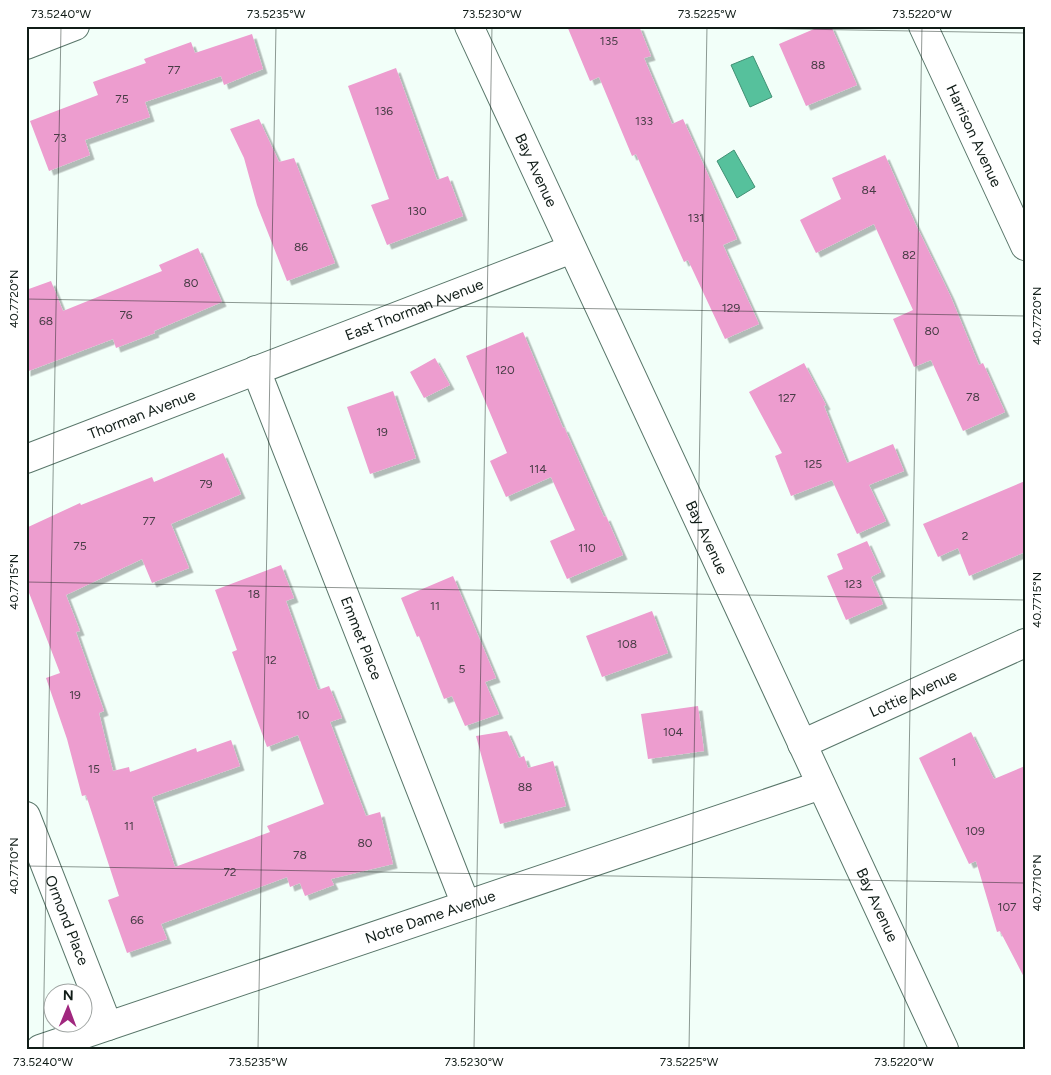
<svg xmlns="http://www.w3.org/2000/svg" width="1051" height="1075" viewBox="0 0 1051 1075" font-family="Figtree,sans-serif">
  <defs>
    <filter id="shadow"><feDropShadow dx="4.5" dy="4.5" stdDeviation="0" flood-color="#0004"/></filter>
  </defs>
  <rect width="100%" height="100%" fill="#f2fff9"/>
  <path fill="#56c19c" stroke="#419074" d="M753 56 772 97 750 107 731 65Z
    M734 150 755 187 737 198 717 161Z"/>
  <path fill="#ed9dcf" filter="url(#shadow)" d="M567 26H639L651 56 644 58 672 124 683 119 737 239 723 245 759 324 725 339 688 260 684 262 636 154 632 156 599 77 590 81Z
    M821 26H831L857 85 806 106 779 44Z
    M252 34 263 69 224 85 221 76 145 102 150 117 85 140 90 155 49 171 30 121 98 95 93 82 146 63 144 59 191 42 195 53Z
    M396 68 437 180 448 176 463 216 387 245 371 205 389 199 348 86Z
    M259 119 279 162 294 158 335 263 287 281 257 205 244 158 230 129Z
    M885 155 915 223 950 295 979 365 983 363 1005 412 963 431 931 360 914 367 893 319 913 310 874 224 816 253 800 220 841 199 832 178Z
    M198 248 222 302 154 331 155 333 116 348 113 339 26 372V290L51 281 63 311 162 271 159 265Z
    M523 332 563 428 564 427 604 517 606 516 623 555 567 579 550 541 575 530 551 477 506 497 490 461 507 453 466 356Z
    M435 358 450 385 424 398 410 372Z
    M804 363 826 405 824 406 847 463 893 444 904 471 869 485 886 521 857 534 832 480 791 496 775 456 782 453 749 392Z
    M393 391 416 458 370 474 347 407Z
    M223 453 241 494 171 524 189 568 152 583 142 559 66 595 80 631 76 632 104 711 99 713 113 771 129 767 130 772 196 748 197 752 231 740 240 766 152 797 175 867 270 832 267 826 324 804 298 735 267 747 232 652 237 650 215 590 281 565 294 598 286 601 318 690 329 686 342 718 330 722 366 816 380 812 393 864 331 879 334 885 305 896 300 883 290 887 287 877 161 924 167 939 127 953 108 900 119 896 86 795 82 796 67 739 46 678 60 673 26 585V528L80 503 81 505 152 477 154 482Z
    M1025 481V552L969 576 958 548 938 557 923 524Z
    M867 541 881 572 871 577 883 604 846 620 827 576 843 569 837 554Z
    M453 576 496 678 485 682 499 714 465 726 452 696 444 699 419 636 417 637 401 598Z
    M652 611 668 653 602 677 586 636Z
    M698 706 704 751 648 759 641 714Z
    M507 731 519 758 524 756 528 768 553 761 566 806 500 824 476 736Z
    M971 732 994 779 1025 766V979L1000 931 997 932 976 861 969 864 919 758Z"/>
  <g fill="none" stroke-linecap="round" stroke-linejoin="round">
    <defs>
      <g id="minor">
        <path id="s1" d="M469 26 944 1049"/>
        <path id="s2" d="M923 26 1025 246"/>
        <path d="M26 45 75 26"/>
        <path id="s3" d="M256 370 466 905"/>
        <path id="s4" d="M26 459 572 249"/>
        <path id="s5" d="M802 744 1025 643"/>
        <path id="s6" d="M26 816 108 1026"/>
        <path id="s7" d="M40 1049 821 785"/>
      </g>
    </defs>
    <use href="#minor" stroke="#59766a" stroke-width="30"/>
    <use href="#minor" stroke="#fff" stroke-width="28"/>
  </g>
  <path fill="none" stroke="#101c17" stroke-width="1" stroke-opacity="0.45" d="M626 26 1025 33M26 299 1025 316M26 582 1025 600M26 866 1025 883M43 1049 61 26M258 1049 276 26M474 1049 492 26M689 1049 707 26M904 1049 922 26"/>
  <g text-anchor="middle" stroke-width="4" stroke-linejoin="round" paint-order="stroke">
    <g font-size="12" fill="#473c45">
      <text x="609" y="45">135</text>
      <text x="818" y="69">88</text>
      <text x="174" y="74">77</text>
      <text x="122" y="103">75</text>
      <text x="384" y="115">136</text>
      <text x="644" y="125">133</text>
      <text x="60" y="142">73</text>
      <text x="869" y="194">84</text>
      <text x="417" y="215">130</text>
      <text x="696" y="222">131</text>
      <text x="301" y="251">86</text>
      <text x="909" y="259">82</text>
      <text x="191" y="287">80</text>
      <text x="731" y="312">129</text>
      <text x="126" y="319">76</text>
      <text x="46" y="325">68</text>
      <text x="932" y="335">80</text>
      <text x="505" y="374">120</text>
      <text x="973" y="401">78</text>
      <text x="787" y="402">127</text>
      <text x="382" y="436">19</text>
      <text x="813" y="468">125</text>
      <text x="538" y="473">114</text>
      <text x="206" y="488">79</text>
      <text x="149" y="525">77</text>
      <text x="965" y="540">2</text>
      <text x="80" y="550">75</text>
      <text x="587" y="552">110</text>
      <text x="853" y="588">123</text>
      <text x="254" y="598">18</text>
      <text x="435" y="610">11</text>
      <text x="627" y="648">108</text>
      <text x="271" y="664">12</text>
      <text x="462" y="673">5</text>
      <text x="75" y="699">19</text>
      <text x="303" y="719">10</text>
      <text x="673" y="736">104</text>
      <text x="954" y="766">1</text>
      <text x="94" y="773">15</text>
      <text x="525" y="791">88</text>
      <text x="129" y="830">11</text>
      <text x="975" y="835">109</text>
      <text x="365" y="847">80</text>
      <text x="300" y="859">78</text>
      <text x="230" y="876">72</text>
      <text x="1007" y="911">107</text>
      <text x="137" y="924">66</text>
    </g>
    <g font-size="15" fill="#101c17" stroke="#fff">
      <text dy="5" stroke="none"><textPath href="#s2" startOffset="121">Harrison Avenue</textPath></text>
      <text dy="5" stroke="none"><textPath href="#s1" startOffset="159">Bay Avenue</textPath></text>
      <text dy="5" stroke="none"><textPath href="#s4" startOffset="416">East Thorman Avenue</textPath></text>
      <text dy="5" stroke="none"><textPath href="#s4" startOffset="124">Thorman Avenue</textPath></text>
      <text dy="5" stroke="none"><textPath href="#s1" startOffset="564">Bay Avenue</textPath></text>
      <text dy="5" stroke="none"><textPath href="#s3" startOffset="288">Emmet Place</textPath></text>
      <text dy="5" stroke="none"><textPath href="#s5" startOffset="122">Lottie Avenue</textPath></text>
      <text dy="5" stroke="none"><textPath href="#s1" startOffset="969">Bay Avenue</textPath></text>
      <text dy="5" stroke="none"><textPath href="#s7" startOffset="412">Notre Dame Avenue</textPath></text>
      <text dy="5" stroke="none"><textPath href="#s6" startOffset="112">Ormond Place</textPath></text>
    </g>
  </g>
  <rect width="1051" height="1075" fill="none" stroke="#ffffff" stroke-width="55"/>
  <g transform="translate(68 1008) rotate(1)"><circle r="24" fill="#ffffff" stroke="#9fa4a2"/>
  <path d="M0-4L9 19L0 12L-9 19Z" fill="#a0277e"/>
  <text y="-8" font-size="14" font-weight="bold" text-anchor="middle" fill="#101c17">N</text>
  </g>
  <rect x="28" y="28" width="996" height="1020" fill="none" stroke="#101c17" stroke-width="2"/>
  <g font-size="12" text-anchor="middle" fill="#101c17">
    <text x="61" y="18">73.5240°W</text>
    <text x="276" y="18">73.5235°W</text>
    <text x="492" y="18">73.5230°W</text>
    <text x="707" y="18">73.5225°W</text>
    <text x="922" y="18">73.5220°W</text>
    <text transform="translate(14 299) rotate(-90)" y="4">40.7720°N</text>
    <text transform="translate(1037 316) rotate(-90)" y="4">40.7720°N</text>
    <text transform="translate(14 582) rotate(-90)" y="4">40.7715°N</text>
    <text transform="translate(1037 600) rotate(-90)" y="4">40.7715°N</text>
    <text transform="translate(14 866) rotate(-90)" y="4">40.7710°N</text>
    <text transform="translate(1037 883) rotate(-90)" y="4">40.7710°N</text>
    <text x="43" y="1066">73.5240°W</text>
    <text x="258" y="1066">73.5235°W</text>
    <text x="474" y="1066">73.5230°W</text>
    <text x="689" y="1066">73.5225°W</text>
    <text x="904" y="1066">73.5220°W</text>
  </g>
</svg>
